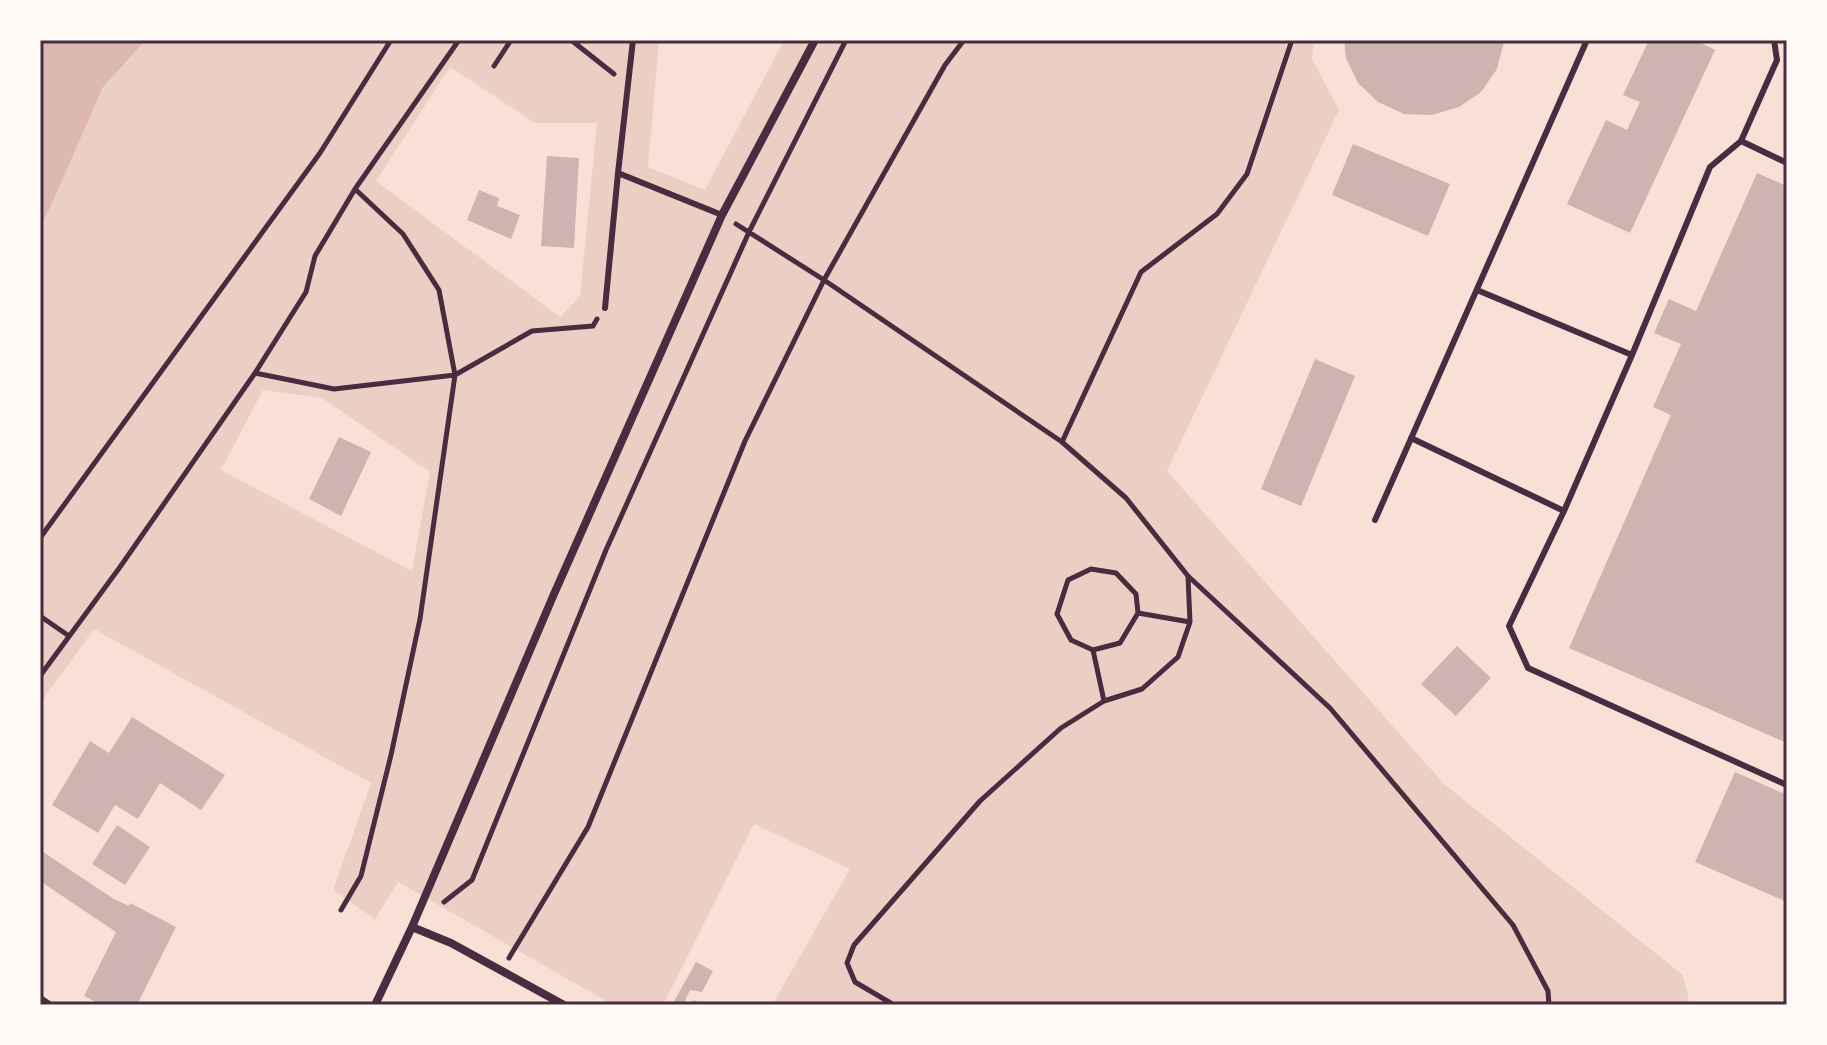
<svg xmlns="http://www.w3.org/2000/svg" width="1827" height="1045" viewBox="0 0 1827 1045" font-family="'PT Sans Narrow',sans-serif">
  <rect width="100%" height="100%" fill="#f7e1d7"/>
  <path fill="#ebcfc5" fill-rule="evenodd" d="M146 40H659L648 167 705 190 784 40H1314L1312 59 1339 110 1167 471 1444 784 1683 975 1690 1005H772L850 869 754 824 663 1005H613L398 882 375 919 333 890 371 783 94 629 40 704V225L50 208 103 87ZM450 67 535 123H597L580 296 560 317 376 181ZM263 390 322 398 430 472 412 571 221 470Z"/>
  <path fill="#dcb8b0" d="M40 40H146L103 87 50 208 40 225Z"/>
  <path fill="#ccb4b1" d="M1344 40H1503L1504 42 1497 69 1481 92 1459 107 1432 115 1404 114 1378 102 1358 83 1346 58Z
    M1649 40H1695L1715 50 1630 233 1567 204 1606 120 1627 130 1640 102 1623 95Z
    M1353 144 1450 184 1428 236 1332 195Z
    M547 156 579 158 574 248 541 246Z
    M1757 173 1787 186V743L1569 648 1671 415 1653 407 1681 344 1654 333 1669 299 1696 311Z
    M479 190 499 198 497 206 520 215 511 239 467 220Z
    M1315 359 1355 376 1301 506 1261 489Z
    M339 437 371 452 341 516 309 499Z
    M1457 646 1491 678 1456 716 1421 684Z
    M132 717 225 775 201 810 160 783 138 819 115 805 98 833 52 805 90 741 109 753Z
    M1735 772 1787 795V902L1695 862Z
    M117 825 150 847 125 885 92 864Z
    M40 850 114 899 129 906 130 903 176 927 137 1005H102L84 996 116 932 40 881Z
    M696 962 713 971 702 992 690 990 685 1001 691 1003 694 1000 704 1005H672Z"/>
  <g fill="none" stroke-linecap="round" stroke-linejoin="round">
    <path stroke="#4a2c40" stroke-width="5" d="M571 40 614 74
      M494 66 511 40
      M736 224 824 280 1062 442 1126 498 1188 576 1330 708 1513 925 1548 991 1549 1005
      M255 373 334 389 455 375 532 331 593 326 597 319
      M1062 442 1141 272 1217 214 1247 174 1292 40
      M40 538 320 153 391 40
      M1091 569 1116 573 1136 594 1138 613 1120 643 1093 650 1071 640 1057 614 1068 580Z
      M1138 613 1190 622
      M40 616 69 636
      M1093 650 1104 701
      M40 676 120 567 255 373 306 292 315 256 355 189 459 40
      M444 902 472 880 606 550 749 232 846 40
      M341 910 361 876 391 755 420 619 455 375 439 290 403 234 355 189
      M509 958 588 827 745 441 824 280 945 65 964 40
      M894 1005 855 982 847 963 854 945 980 801 1061 728 1104 701 1142 689 1178 657 1190 622 1188 577"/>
    <path stroke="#4a2c40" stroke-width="6" d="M1774 40 1777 60 1741 141 1787 163
      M1741 141 1710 167 1632 355 1564 511 1509 626 1528 668 1787 785
      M618 173 633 40
      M1477 290 1632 355
      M605 308 618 173 722 215
      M1411 438 1564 511
      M1375 520 1587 40"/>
    <path stroke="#4a2c40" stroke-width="8" d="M412 927 451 943 564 1005
      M40 999 49 1005
      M375 1005 412 927 554 594 722 215 815 40"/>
  </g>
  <rect width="1827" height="1045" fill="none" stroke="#fffaf5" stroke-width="84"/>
  <rect x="42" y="42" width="1743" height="961" fill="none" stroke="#4a2c40" stroke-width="3"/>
</svg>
